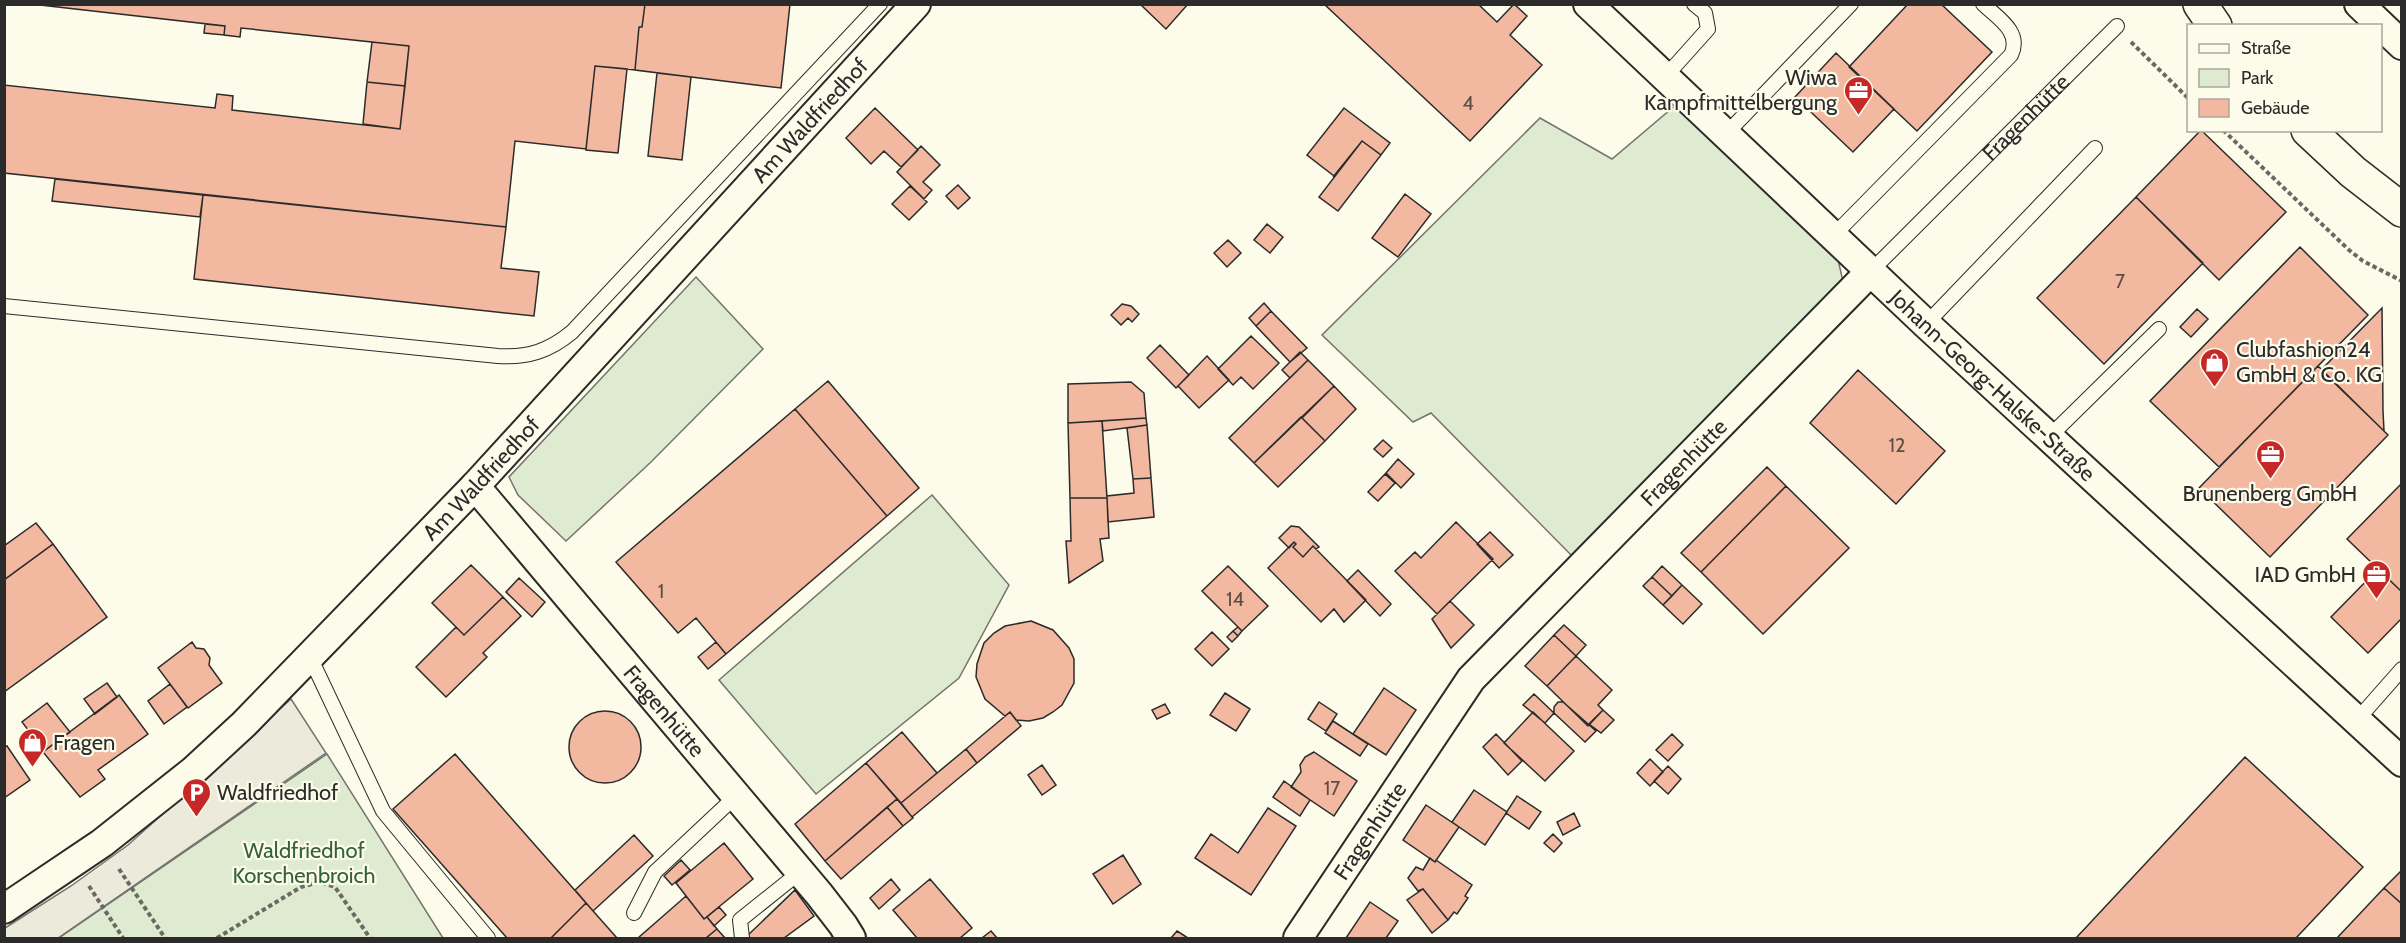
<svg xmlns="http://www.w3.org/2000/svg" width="2406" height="943" viewBox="0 0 2406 943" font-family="Cabin,sans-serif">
  <rect width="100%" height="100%" fill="#fdfbea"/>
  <path fill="#deebd1" stroke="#74746e" stroke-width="1.5" d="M1677 104 1837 255 1844 286 1574 558 1431 413 1413 422 1322 335 1540 118 1612 159Z
    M696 277 763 349 651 462 566 541 518 495 509 477Z
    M932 495 1009 585 959 678 816 794 719 680Z
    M327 754 443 938H59Z"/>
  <path fill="#eceadb" stroke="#74746e" stroke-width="1.5" d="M291 699 326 753 58 938H5V928L71 886 128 845Z"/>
  <path fill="#f2b8a0" stroke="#2b2b2b" stroke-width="1.5" d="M31 4H645L642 27H639L635 70 595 66 586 149 515 141 506 227 4 173V85L215 108 217 94 233 96 232 110 400 129 409 46 241 28 240 37 224 35 225 26Z
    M645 4H790L781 88 635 70 639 27H642Z
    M1140 4H1188L1166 29Z
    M1324 4H1478L1497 22 1514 4 1527 16 1510 35 1542 65 1470 141Z
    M1908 4H1941L1992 52 1917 131 1849 67Z
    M205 24 225 26 224 35 204 33Z
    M372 42 409 46 405 86 367 82Z
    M1836 53 1894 109 1853 152 1795 97Z
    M595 66 627 69 618 153 586 150Z
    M657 73 691 77 682 160 648 156Z
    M367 82 405 86 400 129 363 124Z
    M875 108 918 150 901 167 884 151 871 164 846 138Z
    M1344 108 1390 143 1381 155 1362 141 1333 177 1334 176 1307 155Z
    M2201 130 2286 212 2219 280 2136 197Z
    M1362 141 1381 155 1338 211 1319 197Z
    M921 146 940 165 923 182 932 190 924 199 897 172Z
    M55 179 203 195 200 217 52 201Z
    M958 185 970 198 958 209 946 196Z
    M910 186 927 202 909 220 892 204Z
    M1405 194 1431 214 1398 257 1372 238Z
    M203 195 506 227 501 268 539 272 534 316 194 279Z
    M2136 197 2203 263 2104 364 2037 298Z
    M1267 224 1283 237 1270 253 1254 240Z
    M1228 240 1241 253 1227 267 1214 253Z
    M2300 247 2368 315 2219 467 2150 401Z
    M1264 303 1271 311 1256 326 1249 318Z
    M1122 304 1131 306 1139 314 1132 322 1128 318 1121 325 1111 315Z
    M2382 308 2383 411 2384 431 2321 370Z
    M2197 309 2208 319 2191 337 2180 327Z
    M1271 311 1307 348 1290 362 1256 326Z
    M1251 336 1279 363 1253 389 1241 377 1233 385 1218 369Z
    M1160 345 1189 375 1176 388 1147 358Z
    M1300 352 1308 360 1290 378 1282 370Z
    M1207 356 1229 380 1199 408 1178 386Z
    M1308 360 1334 386 1254 463 1229 438Z
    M2318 366 2388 435 2270 557 2199 488Z
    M1858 370 1945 451 1896 504 1810 423Z
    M828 381 919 488 887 516 795 409Z
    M1131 382 1144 393 1146 418 1068 423V384Z
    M1334 386 1356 409 1325 441 1302 418Z
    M795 409 887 516 726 654 696 618 678 633 616 562Z
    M1301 417 1325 441 1278 487 1254 463Z
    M1146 418 1147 425 1103 431 1102 421Z
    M1102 421 1107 498H1070L1068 423Z
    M1147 425 1151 478 1133 479 1127 428Z
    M1383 440 1392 448 1383 457 1374 449Z
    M1398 459 1414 474 1401 488 1386 473Z
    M1767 467 1786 486 1701 572 1681 553Z
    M1385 474 1395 483 1378 501 1368 492Z
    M1151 478 1154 517 1108 522 1107 496 1134 493 1133 479Z
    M2402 483V592L2347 539Z
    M1786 486 1849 548 1763 634 1701 572Z
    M1070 498H1107L1109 538 1100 539 1103 561 1069 583 1066 541H1071Z
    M1456 522 1493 559 1437 614 1395 571 1415 552 1421 558Z
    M36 523 53 544 4 580V546Z
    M1291 526 1299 527 1319 547 1316 549 1313 546 1303 557 1293 547 1296 544 1294 542 1289 548 1279 538Z
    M1490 532 1513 555 1499 568 1477 544Z
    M1294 542 1296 544 1293 547 1303 557 1313 546 1366 600 1344 622 1334 609 1321 622 1268 568Z
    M53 544 107 617 4 692V580Z
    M471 565 503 597 464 635 432 603Z
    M1228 566 1268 606 1242 631 1202 591Z
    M1662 566 1682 585 1672 596 1652 577Z
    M2378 569 2402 592V618L2368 653 2331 617Z
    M1358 570 1391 604 1380 616 1347 581Z
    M1652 577 1672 596 1663 605 1643 586Z
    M519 578 545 602 532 617 506 592Z
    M1682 585 1702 604 1683 624 1663 605Z
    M503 597 521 616 483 653 487 657 446 697 416 667 456 627 464 635Z
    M1450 601 1474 625 1451 648 1432 619Z
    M1031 621 1053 630 1069 648 1074 659V683L1062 705 1053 712 1043 718 1029 721 1016 720 1010 712 1005 716 985 699 976 677 977 664 984 643 994 633 1005 626Z
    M1564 625 1586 645 1576 656 1554 635Z
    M1238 627 1242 631 1238 636 1233 631Z
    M1233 631 1238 636 1232 642 1227 637Z
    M1212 632 1229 649 1212 666 1195 649Z
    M1554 635 1576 656 1547 686 1525 666Z
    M192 642 196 648 204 649 210 658 209 665 222 683 188 708 158 668Z
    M716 642 726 654 708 669 698 657Z
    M1576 656 1612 690 1598 705 1603 710 1588 726 1547 686Z
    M107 683 117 697 95 714 84 699Z
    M170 684 187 707 164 724 148 701Z
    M1384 688 1416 710 1386 755 1353 734Z
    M1225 693 1250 709 1236 731 1210 715Z
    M1534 694 1554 713 1545 723 1523 705Z
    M119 695 148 734 98 770 105 779 80 797 43 752Z
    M1319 702 1337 714 1326 731 1308 719Z
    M1558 702H1563L1596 731 1585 742 1554 713V707Z
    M47 703 70 732 44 751 22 722Z
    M1165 704 1170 713 1157 719 1152 710Z
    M1603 710 1614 720 1601 733 1589 724Z
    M569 747a36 36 0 1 1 72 0a36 36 0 1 1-72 0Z
    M1010 712 1021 726 977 763 966 749Z
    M1533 712 1574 751 1545 781 1504 743Z
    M1333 721 1368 744 1360 756 1325 733Z
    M902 732 937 773 901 803 866 763Z
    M1496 734 1522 761 1508 775 1483 747Z
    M1672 734 1683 745 1668 761 1656 750Z
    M7 746 30 780 4 798V747Z
    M966 749 977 763 912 817 901 803Z
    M1314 752 1357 781 1334 816 1291 787 1301 772 1300 765 1305 757Z
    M455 754 586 903 551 938H507L393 809Z
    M2245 757 2363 867 2296 938H2076Z
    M1650 759 1663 772 1650 786 1637 773Z
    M866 763 897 799 825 861 795 824Z
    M1042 765 1056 785 1042 795 1028 775Z
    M1668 766 1681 779 1668 794 1654 781Z
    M1284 781 1310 800 1300 816 1273 797Z
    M1474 790 1507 812 1485 845 1452 822Z
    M1517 796 1541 812 1529 829 1506 813Z
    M897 799 913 818 903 826 887 807Z
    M1426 805 1459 827 1435 862 1403 840Z
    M887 807 903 826 841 879 825 861Z
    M1268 808 1296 826 1251 895 1195 858 1211 834 1238 853Z
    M1574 813 1580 826 1563 835 1557 822Z
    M1553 834 1562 843 1554 852 1544 843Z
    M634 835 653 856 593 911 575 890Z
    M724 843 753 879 704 919 676 883Z
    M1123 855 1141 884 1113 904 1093 874Z
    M1430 858 1435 862 1436 860 1472 885 1465 896 1468 898 1457 914 1454 912 1448 920 1423 889 1418 891 1408 878 1416 867 1423 870Z
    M681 860 690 870 672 885 664 876Z
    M2402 870V904L2384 888Z
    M891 879 900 890 879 909 870 898Z
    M930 879 972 928 960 938H917L893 910Z
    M2384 888 2402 904V938H2337Z
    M1423 889 1448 920 1432 933 1407 900Z
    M795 890 814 916 784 938H750L748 935Z
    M686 896 704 919 707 917 717 929 706 938H638Z
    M1370 902 1398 921 1386 938H1346Z
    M586 903 617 938H551Z
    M719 907 726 915 714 926 707 917Z
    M717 929 725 938H706Z
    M991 931 997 938H982Z
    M1177 931 1188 938H1171Z"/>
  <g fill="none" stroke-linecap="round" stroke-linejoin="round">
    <defs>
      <g id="lane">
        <path d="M1665 77 1708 29 1705 13 1694 4"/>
        <path d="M1725 135 1851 4"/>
        <path d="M1833 236 2011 55C2022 32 1998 18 1983 4"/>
        <path id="s1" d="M1871 271 2117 26"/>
        <path d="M4 306 498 356C528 358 549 351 572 332L880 4"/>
        <path d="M1926 324 2095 148"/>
        <path d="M2049 437 2159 329"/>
        <path d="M310 657 383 811 488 938"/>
        <path d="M2357 720 2402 669"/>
        <path d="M634 913 655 872 736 796"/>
        <path d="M742 938 740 920 800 872"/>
      </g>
      <g id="street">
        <path id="s2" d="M1588 4 1926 324 2402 762"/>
        <path d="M2359 4 2402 45"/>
        <path id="s3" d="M475 486 819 894 843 925 851 938"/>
        <path id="s4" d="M4 909 102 843 193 771 244 724 475 486 916 4"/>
        <path id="s5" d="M1298 938 1471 679 1871 271"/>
      </g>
      <path id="secondary" d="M2200 4 2215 26
        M2308 130 2353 172 2402 210"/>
    </defs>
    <use href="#lane" stroke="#2b2b2b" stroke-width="16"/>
    <use href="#street" stroke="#2b2b2b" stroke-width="32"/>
    <use href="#secondary" stroke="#2b2b2b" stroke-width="36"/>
    <path stroke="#6a6964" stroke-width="4" stroke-dasharray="4.5 3" stroke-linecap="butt" d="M2131 42 2188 98
      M2223 130 2349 250 2363 261 2402 281
      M119 869 165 938
      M89 886 123 938
      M217 938 301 887 320 882 335 887 370 938"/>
    <use href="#lane" stroke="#fdfbea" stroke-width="14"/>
    <use href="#street" stroke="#fdfbea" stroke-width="28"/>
    <use href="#secondary" stroke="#fdfbea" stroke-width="33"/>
  </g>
  <defs>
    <symbol id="office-pin" viewBox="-11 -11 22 30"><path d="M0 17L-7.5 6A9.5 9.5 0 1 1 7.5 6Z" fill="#c62828" stroke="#fdfbea"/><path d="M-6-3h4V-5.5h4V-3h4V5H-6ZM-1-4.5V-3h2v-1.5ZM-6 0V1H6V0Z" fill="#fff"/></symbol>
    <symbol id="shop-pin" viewBox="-11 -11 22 30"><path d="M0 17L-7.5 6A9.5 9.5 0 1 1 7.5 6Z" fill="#c62828" stroke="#fdfbea"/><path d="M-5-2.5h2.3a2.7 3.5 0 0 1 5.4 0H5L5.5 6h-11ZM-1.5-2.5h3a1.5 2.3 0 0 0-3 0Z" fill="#fff"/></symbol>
    <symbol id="parking-pin" viewBox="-11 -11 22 30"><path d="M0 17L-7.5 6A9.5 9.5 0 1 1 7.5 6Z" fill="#c62828" stroke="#fdfbea"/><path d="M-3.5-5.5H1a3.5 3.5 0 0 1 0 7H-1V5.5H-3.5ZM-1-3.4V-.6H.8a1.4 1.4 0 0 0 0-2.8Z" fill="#fff"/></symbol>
  </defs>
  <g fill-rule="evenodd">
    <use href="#office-pin" x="1842" y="74" width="33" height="45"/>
    <use href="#shop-pin" x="2198" y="346" width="33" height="45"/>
    <use href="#office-pin" x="2254" y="438" width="33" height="45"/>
    <use href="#office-pin" x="2360" y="558" width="33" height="45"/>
    <use href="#shop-pin" x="16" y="726" width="33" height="45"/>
    <use href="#parking-pin" x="180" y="776" width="33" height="45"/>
  </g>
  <g text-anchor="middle" stroke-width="4.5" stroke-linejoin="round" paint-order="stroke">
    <g font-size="20" fill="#5d4e48">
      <text x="1468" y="110">4</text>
      <text x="2120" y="288">7</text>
      <text x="1897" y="452">12</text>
      <text x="661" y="598">1</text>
      <text x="1235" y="606">14</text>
      <text x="1332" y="795">17</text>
    </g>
    <g font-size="22" fill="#2b2b2b" stroke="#fdfbea" text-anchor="start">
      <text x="1837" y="85" text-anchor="end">Wiwa<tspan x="1837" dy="25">Kampfmittelbergung</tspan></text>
      <text x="2236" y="357">Clubfashion24<tspan x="2236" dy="25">GmbH &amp; Co. KG</tspan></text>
      <text x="2270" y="501" text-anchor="middle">Brunenberg GmbH</text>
      <text x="2356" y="582" text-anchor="end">IAD GmbH</text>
      <text x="53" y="750">Fragen</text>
      <text x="217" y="800">Waldfriedhof</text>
    </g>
    <g font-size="22" fill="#2b2b2b" stroke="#fdfbea">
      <text dy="8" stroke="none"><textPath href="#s1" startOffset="218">Fragenhütte</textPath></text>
      <text dy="8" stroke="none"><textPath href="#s4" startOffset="1131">Am Waldfriedhof</textPath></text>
      <text dy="8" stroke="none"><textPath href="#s2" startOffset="556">Johann-Georg-Halske-Straße</textPath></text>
      <text dy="8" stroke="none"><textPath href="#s5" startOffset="615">Fragenhütte</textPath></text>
      <text dy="8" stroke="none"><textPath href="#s4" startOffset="645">Am Waldfriedhof</textPath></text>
      <text dy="8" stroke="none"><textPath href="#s3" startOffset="294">Fragenhütte</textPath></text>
      <text dy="8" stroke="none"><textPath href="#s5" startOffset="129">Fragenhütte</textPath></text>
    </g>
    <g font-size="22" fill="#34623c" stroke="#fdfbea">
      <text x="304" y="858">Waldfriedhof<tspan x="304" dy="25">Korschenbroich</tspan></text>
    </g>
  </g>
  <rect width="2406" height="943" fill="none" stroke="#2b2b2b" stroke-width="12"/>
  <rect x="2187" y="24" width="195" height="108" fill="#fdfbea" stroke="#a9a89e" stroke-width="1.5"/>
  <rect x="2199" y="44" width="30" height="9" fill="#fdfbea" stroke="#a9a89e" stroke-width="1.5"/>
  <text x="2241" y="54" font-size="18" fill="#2b2b2b">Straße</text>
  <rect x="2199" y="69" width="30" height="18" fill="#deebd1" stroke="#a9a89e" stroke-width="1.5"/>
  <text x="2241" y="84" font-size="18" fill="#2b2b2b">Park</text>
  <rect x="2199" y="99" width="30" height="18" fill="#f2b8a0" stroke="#a9a89e" stroke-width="1.5"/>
  <text x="2241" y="114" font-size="18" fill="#2b2b2b">Gebäude</text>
</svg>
